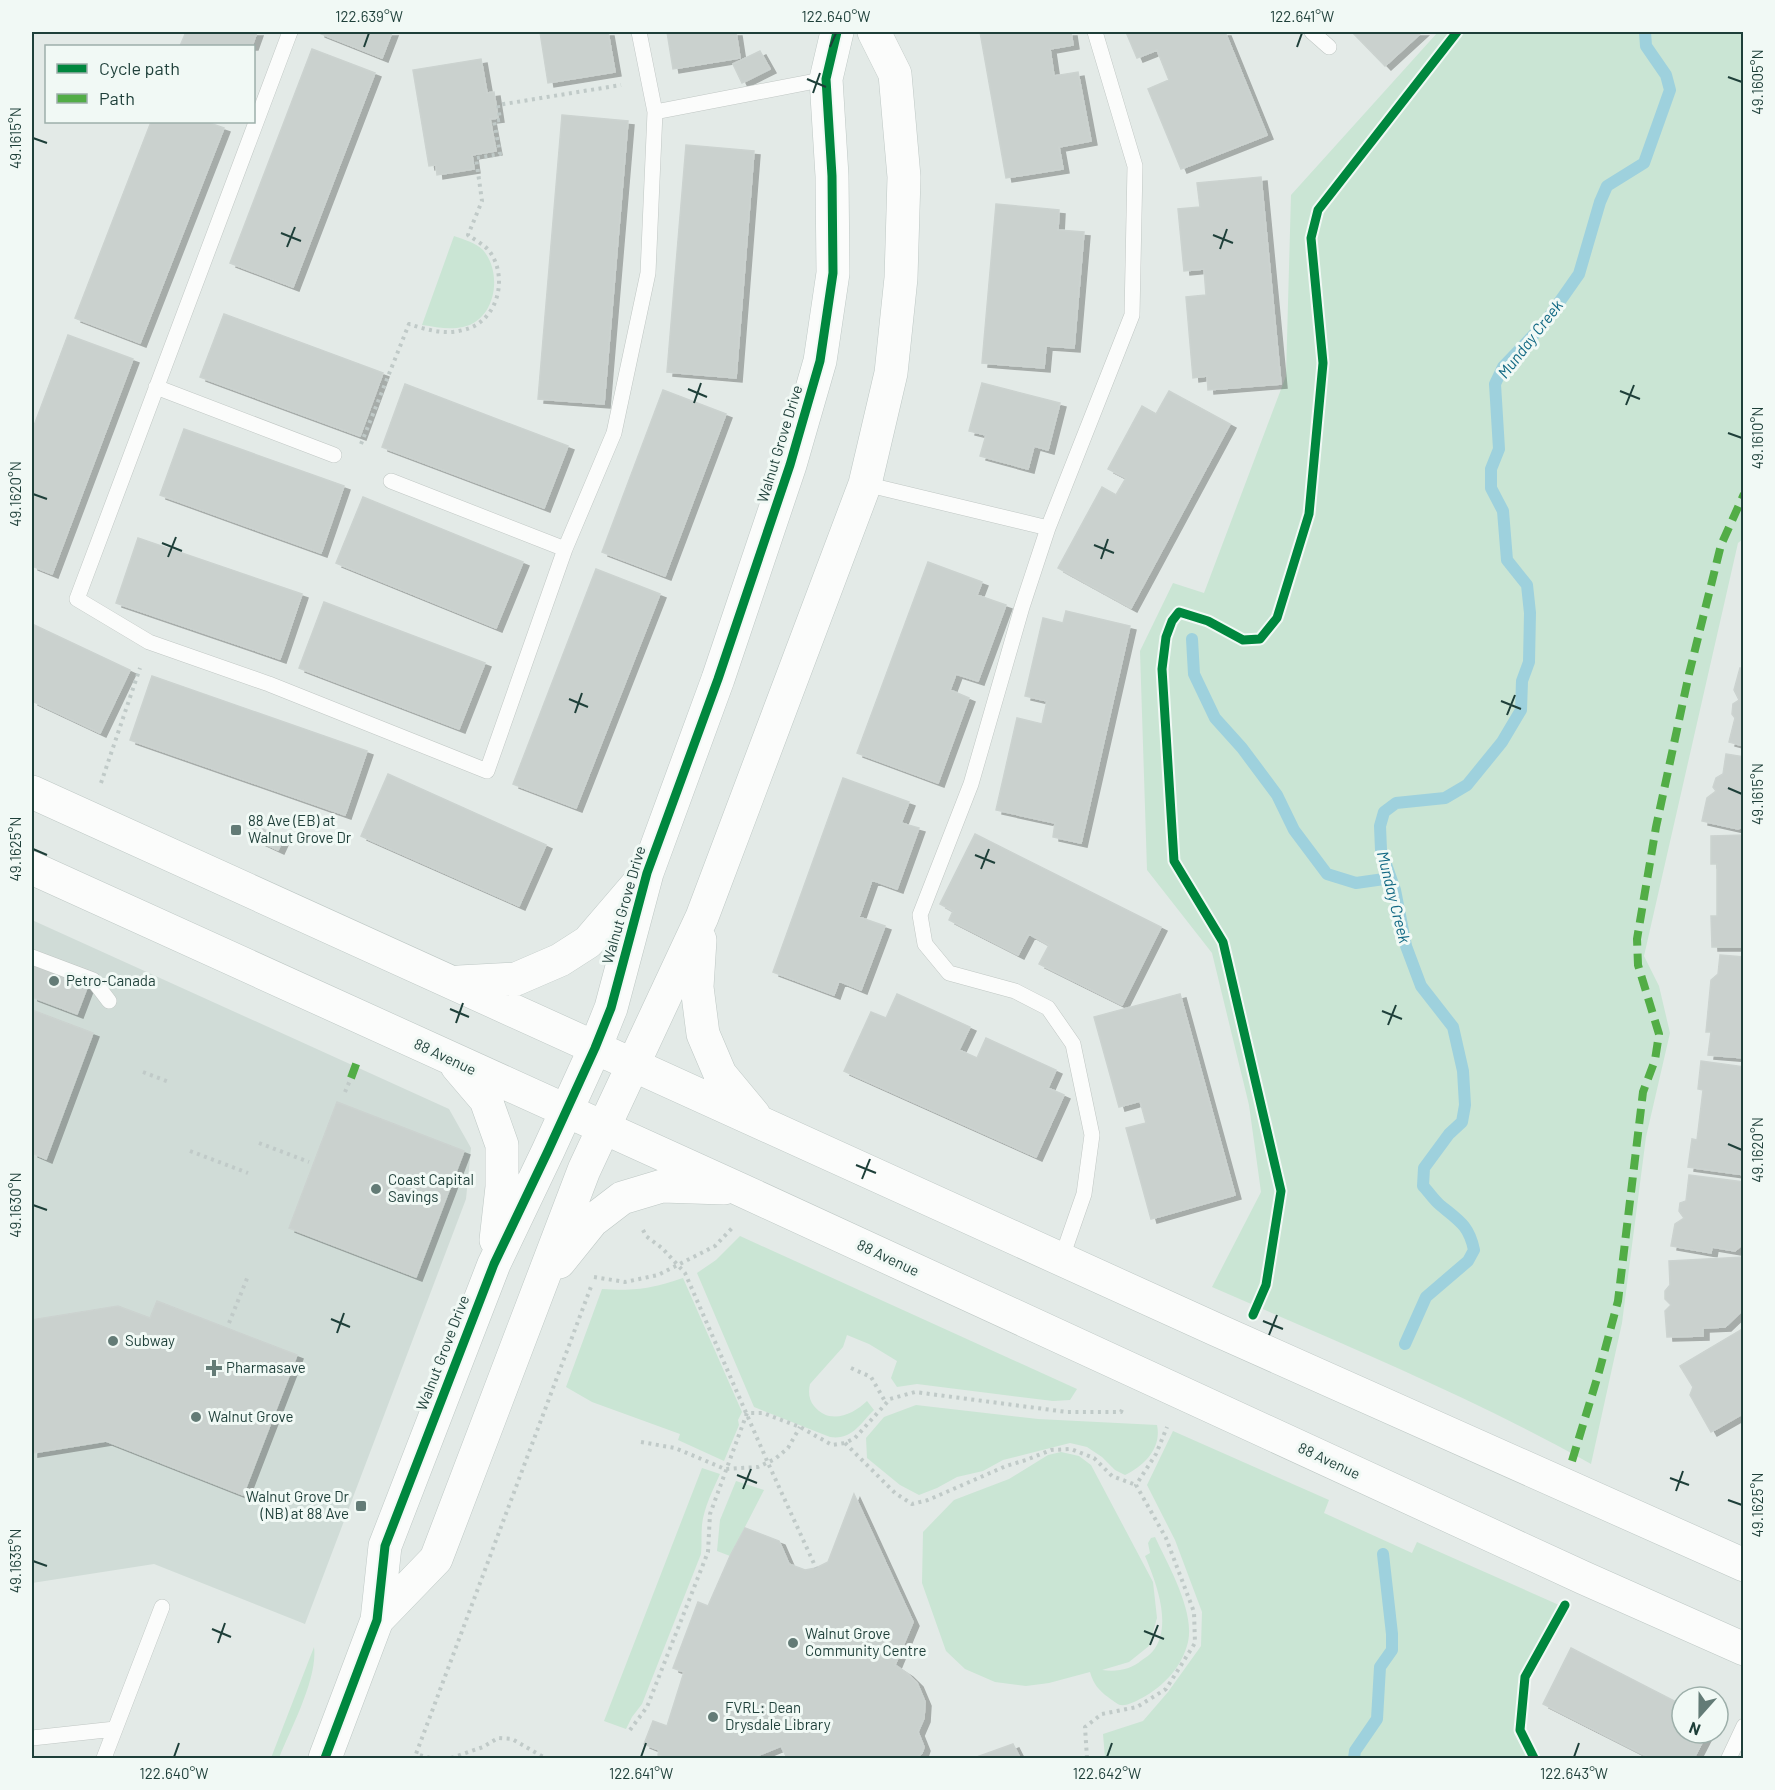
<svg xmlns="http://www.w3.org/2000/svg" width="1775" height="1790" viewBox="0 0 1775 1790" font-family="Barlow,sans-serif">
  <defs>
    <filter id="shadow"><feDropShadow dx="6" dy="4" stdDeviation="0" flood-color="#0004"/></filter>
  </defs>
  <rect width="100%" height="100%" fill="#e3eae7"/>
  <path fill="#d0dcd7" d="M32 920 449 1109 471 1148 466 1199 305 1624 154 1564 32 1583Z"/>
  <path fill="#cae5d4" d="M1438 32H1743V539L1738 543 1644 956 1659 986 1670 1033 1646 1137 1622 1323 1591 1464C1470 1396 1340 1343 1212 1287L1261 1192 1249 1105 1212 953 1147 870 1140 651 1173 583 1204 593 1286 376 1291 195Z
    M454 236C463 239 476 243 483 250 503 273 496 320 463 327 449 330 436 327 422 325Z
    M740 1236 1077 1389 1070 1400 1053 1401 917 1384 897 1387 891 1378 897 1361 869 1344 847 1335 843 1347 810 1384C808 1392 809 1400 814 1406 829 1425 853 1415 867 1401L874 1410C859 1425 852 1440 830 1437L754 1407 697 1273 716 1260Z
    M683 1278 742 1412 738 1420 739 1425 724 1461 678 1440 680 1434 592 1402 566 1387 602 1289C636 1291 650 1289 683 1278Z
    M916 1405 1038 1419 1157 1425C1162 1448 1144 1466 1125 1475L1115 1470 1102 1457 1087 1447 1070 1443 1003 1460 983 1471 957 1477 937 1488 919 1495 900 1485 867 1458 866 1438 884 1417Z
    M1173 1431 1329 1500 1324 1513 1412 1553 1417 1542 1559 1605 1521 1675 1514 1733 1527 1758H1105L1103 1734 1143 1721 1168 1692 1201 1646 1202 1612 1175 1540 1147 1485Z
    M1061 1452 1079 1456 1091 1465 1153 1582 1157 1618 1149 1646 1129 1662 1102 1670C1117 1672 1130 1670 1142 1660 1145 1658 1150 1655 1153 1651 1173 1626 1156 1582 1145 1556L1150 1553 1148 1543 1151 1538 1155 1537C1168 1565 1195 1611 1188 1642 1182 1667 1164 1686 1142 1698 1136 1701 1128 1706 1120 1705 1117 1704 1112 1700 1108 1697 1099 1691 1093 1683 1090 1672L1049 1683 1026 1686 995 1682 965 1669 946 1651 922 1583 923 1532 954 1500 1009 1479 1048 1455Z
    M702 1468 720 1474C713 1490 704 1507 702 1525 701 1535 702 1544 701 1554L642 1704 632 1717 626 1729 604 1721Z
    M736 1481 764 1490 730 1556 717 1551 720 1520Z
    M314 1647C318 1678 291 1728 279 1758H271Z"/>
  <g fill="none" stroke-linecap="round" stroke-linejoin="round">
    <path stroke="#9ed1dd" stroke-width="12" d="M1192 639 1194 674 1215 718 1242 748 1277 795 1294 830 1327 874 1356 883 1391 878
      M1405 1344 1426 1297 1468 1261 1474 1250C1469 1225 1458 1220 1440 1205 1433 1199 1429 1192 1423 1186L1424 1168 1449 1134 1462 1122 1465 1105 1463 1071 1453 1027 1421 986 1406 946 1395 890 1381 850 1380 826 1384 812 1396 803 1445 798 1467 785 1502 742 1521 710 1522 681 1529 662 1530 613 1527 585 1507 560 1503 511 1491 488V469L1499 449 1495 384 1503 367 1544 324 1579 274 1600 202 1607 186 1644 163 1670 90 1666 75 1646 46 1645 32
      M1354 1758 1355 1751 1377 1719 1380 1667 1392 1650V1634L1383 1554"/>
  </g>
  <path fill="#cad1ce" stroke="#ccd3d0" stroke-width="1.5" filter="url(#shadow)" d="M186 32H257L252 46H180Z
    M319 32H392L382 58 319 33Z
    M540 32H608L615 72 548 83Z
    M667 32H736L740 58 673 69Z
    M980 32H1071L1073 45 1050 49 1054 76 1078 72 1091 141 1059 147 1063 169 1006 178Z
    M1126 32H1225L1267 135 1181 169 1148 89 1169 80 1157 50 1137 58Z
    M1352 32H1422L1385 66Z
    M312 49 375 73 293 287 230 263Z
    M760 51 770 69 742 83 733 64Z
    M481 59 487 93 494 92 498 118 490 119 496 151 472 155 474 169 437 175 436 165 429 166 413 70Z
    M562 115 628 121 604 404 538 399Z
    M151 122H207L224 128 140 343 75 318Z
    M686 145 754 151 736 378 667 372Z
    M1261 177 1281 384 1208 390 1207 376 1193 378 1186 297 1206 295 1204 269 1184 271 1178 209 1200 207 1197 183Z
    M996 204 1059 210 1058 230 1084 232 1074 348 1046 346 1044 368 982 363Z
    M224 314 383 373 360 436 200 377Z
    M68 335 133 359 52 574 32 566V431Z
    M982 383 1060 403 1048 450 1034 446 1028 469 980 456 986 435 969 431Z
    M405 384 568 446 544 508 382 447Z
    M663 390 726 414 665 576 602 552Z
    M1169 391 1230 424 1131 608 1058 568 1102 487 1116 495 1126 478 1108 469 1142 406 1156 414Z
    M184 429 344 486 321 553 160 495Z
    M363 497 523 562 496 628 336 563Z
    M138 538 302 594 280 659 116 603Z
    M928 562 982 582 977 595 1006 605 978 681 956 674 950 690 969 698 938 783 857 753Z
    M596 569 660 594 576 808 513 784Z
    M324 602 485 663 459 729 299 668Z
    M1066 611 1130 626 1081 843 1053 837 1055 823 996 810 1017 718 1042 724 1047 701 1025 696 1043 618 1063 623Z
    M32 624 130 670 100 733 32 701Z
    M1740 668 1744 669V746L1729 742 1735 718 1732 714 1733 704 1739 700 1734 690Z
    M152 676 367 751 345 815 130 740Z
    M1726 754 1744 757V826L1738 829 1702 821 1707 798 1716 791 1713 787 1716 778 1723 774Z
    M388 774 546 845 519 906 361 836Z
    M843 778 909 802 901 823 919 828 897 889 872 880 859 917 885 926 861 990 839 981 834 995 773 972Z
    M253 824 283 839 278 850 248 836Z
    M975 834 1161 927 1122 1005 1039 964 1049 945 1029 934 1018 955 949 920 953 911 940 904Z
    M1744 835V947H1712L1711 916H1717V864H1711V836Z
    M32 950 93 972 77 1014 32 997Z
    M1720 955 1744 957V1058L1708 1055 1711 1032H1706L1711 980 1718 974Z
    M897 994 970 1027 959 1050 977 1058 986 1038 1056 1070 1048 1088 1064 1095 1036 1157 844 1071 871 1012 886 1018Z
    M1180 994 1235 1195 1151 1219 1126 1128 1146 1123 1140 1101 1119 1107 1094 1017Z
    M32 1010 93 1033 46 1159 32 1153Z
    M1701 1061 1744 1067V1175L1688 1167 1692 1139 1697 1140 1703 1090 1698 1089Z
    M337 1102 464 1151 416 1277 289 1228Z
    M1689 1175 1744 1182V1243L1735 1251 1712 1247 1711 1253 1671 1246 1675 1224 1684 1218 1679 1211 1680 1203 1686 1201Z
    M1744 1257V1309L1725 1327 1703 1328V1336L1667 1337 1665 1311 1671 1305 1665 1299V1291L1670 1285 1669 1261Z
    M157 1301 297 1355 243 1495 106 1441 32 1453V1320L118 1306 150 1318Z
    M1744 1328V1413L1711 1432 1690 1395 1693 1387 1680 1366Z
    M854 1494 913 1622 895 1665 907 1673 917 1683 925 1702 924 1718 918 1732 924 1747 922 1753 916 1758H787L781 1746 752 1758H666L658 1755 659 1750 644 1744 653 1721 667 1726 684 1672 673 1668 698 1602 708 1606 730 1556 745 1528 779 1541 789 1564 805 1570 816 1568 828 1562Z
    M1571 1648 1682 1705V1733H1707L1694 1758H1650L1543 1704Z
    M1013 1744 1020 1758H974Z"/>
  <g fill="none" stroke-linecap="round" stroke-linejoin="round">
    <defs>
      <path id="lane" d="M290 32 77 599 149 642 269 684 487 771 565 549 614 433 648 273 655 112 639 32
        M1312 32 1329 47
        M655 112 826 79
        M156 387 334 455
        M391 481 565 549
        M865 484 1048 528
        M32 957 93 980 109 1001
        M1061 1260 1084 1194 1092 1135 1073 1044 1048 1008 1015 991 949 973 925 944 920 915 971 784 1022 607 1048 528 1132 315 1135 166 1095 32
        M32 1738 115 1729
        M104 1758 162 1607
        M1729 1758 1744 1726"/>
      <path id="secondary" d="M32 792 1217 1330 1744 1565
        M32 868 739 1189 1584 1578 1744 1649
        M700 940 697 987 703 1034 720 1074 754 1115
        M459 982 516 979 560 960 588 942 642 879
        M457 1066 486 1100 502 1145V1187L496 1240
        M559 1262 592 1221 622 1198 662 1186 724 1188
        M377 1620 436 1559 584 1170 702 917 865 484 891 373 901 278 904 177 895 74 874 32
        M325 1758 377 1620 385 1546 494 1264 548 1151 595 1048 611 1008 647 873 718 679 790 465 820 361 833 273 832 176 826 79 837 32"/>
    </defs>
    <use href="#lane" stroke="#c0c7c4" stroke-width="16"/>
    <use href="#secondary" stroke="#bec8c5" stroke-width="34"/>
    <path stroke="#c0cac8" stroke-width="4" stroke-dasharray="3 4.5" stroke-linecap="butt" d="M361 444 409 324C427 330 445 335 463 330 497 323 509 279 490 252 485 245 475 240 468 235L482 201 476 158 500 154 494 121 500 120 498 105 621 85
      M101 783 140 668
      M143 1072 169 1082
      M345 1092 351 1078
      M259 1143 309 1162
      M190 1151 248 1173
      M643 1230 646 1236 662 1248 685 1273 768 1463 816 1568
      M594 1277 625 1282 658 1275 715 1246 734 1226
      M229 1323 248 1276
      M851 1368 871 1377 886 1403
      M641 1442 675 1448 725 1469 758 1467 775 1459 788 1448 800 1427
      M845 1443 895 1493 912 1504 928 1500 1006 1466 1026 1460 1051 1450 1071 1449 1094 1458 1112 1476 1136 1485
      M630 1730 647 1707 708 1552 710 1514 747 1413H763L800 1427 832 1445 845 1443 855 1438 890 1399 915 1392 1067 1412H1121L1123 1407
      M430 1758 416 1754 592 1284
      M451 1758 483 1747 498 1738 512 1739 545 1758
      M1087 1758 1085 1727 1102 1714 1137 1707 1166 1689 1195 1643 1194 1612 1166 1538 1136 1485 1156 1454 1167 1427"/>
    <use href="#lane" stroke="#fbfcfb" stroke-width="15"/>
    <use href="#secondary" stroke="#fbfcfb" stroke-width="33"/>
    <path stroke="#52ad46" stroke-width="8" stroke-dasharray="15 8" stroke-linecap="butt" d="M351 1078 358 1059
      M1572 1461 1599 1372 1618 1301 1643 1092 1655 1060 1659 1034 1638 965 1637 939 1656 827 1689 674 1721 545 1744 494"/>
    <defs>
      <path id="cycleway" d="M1253 1315 1266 1285 1281 1191 1223 942 1174 861 1162 669 1166 637 1172 621 1179 612 1208 621 1243 640 1260 639 1277 618 1309 514 1323 363 1311 238 1318 210 1457 32
        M325 1758 377 1620 385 1546 494 1264 548 1151 595 1048 611 1008 647 873 718 679 790 465 820 361 833 273 832 176 826 79 837 32
        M1534 1758 1520 1730 1525 1677 1565 1605"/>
    </defs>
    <use href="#cycleway" stroke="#f1f9f5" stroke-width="13"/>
    <use href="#cycleway" stroke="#00873e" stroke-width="9"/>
  </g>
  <path fill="none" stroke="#1e3f39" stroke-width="2" d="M364 47 369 33M830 47 836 33M1297 47 1302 33M1728 77 1742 82M807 79 826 87M813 93 820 73M33 138 47 143M281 233 301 241M1213 235 1233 243M287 247 295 227M1220 249 1227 229M688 389 707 397M1620 391 1640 399M694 403 701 383M1626 405 1634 385M1728 433 1742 438M33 494 47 499M162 543 182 551M1094 545 1114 553M168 557 176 537M1101 559 1108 539M569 699 588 707M1501 701 1521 709M575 713 582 693M1507 715 1515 695M1728 788 1742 794M33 849 47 855M975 855 995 863M981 869 989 849M450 1009 469 1017M1382 1011 1402 1019M456 1023 463 1003M1388 1025 1396 1005M1728 1144 1742 1150M856 1165 876 1173M862 1179 870 1159M33 1205 47 1210M331 1319 350 1327M1263 1321 1283 1329M337 1333 344 1313M1269 1335 1277 1315M737 1475 757 1483M1670 1478 1689 1485M743 1489 751 1469M1676 1491 1683 1471M1728 1500 1742 1505M33 1561 47 1566M212 1629 231 1637M1144 1631 1164 1639M218 1643 225 1623M1150 1645 1158 1625M174 1757 179 1743M641 1757 646 1743M1107 1757 1112 1743M1574 1757 1579 1743"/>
  <g fill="#637b76" stroke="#f1f9f5" stroke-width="2">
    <rect x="230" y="824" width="12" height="12" rx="3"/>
    <circle cx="54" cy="981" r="6"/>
    <circle cx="376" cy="1189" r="6"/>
    <circle cx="113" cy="1341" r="6"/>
    <path d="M211 1359h6v6h6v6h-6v6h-6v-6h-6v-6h6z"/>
    <circle cx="196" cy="1417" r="6"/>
    <rect x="355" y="1500" width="12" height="12" rx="3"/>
    <circle cx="793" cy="1643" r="6"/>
    <circle cx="713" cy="1717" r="6"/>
  </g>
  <g text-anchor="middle" stroke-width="6" stroke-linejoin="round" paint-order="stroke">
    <g font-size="15" fill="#1e3f39" stroke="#f1f9f5">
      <text transform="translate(780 444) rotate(-73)" y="5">Walnut Grove Drive</text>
      <text transform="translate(624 905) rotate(-74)" y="5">Walnut Grove Drive</text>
      <text transform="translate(445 1057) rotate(25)" y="5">88 Avenue</text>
      <text transform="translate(888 1258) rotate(25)" y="5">88 Avenue</text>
      <text transform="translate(443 1353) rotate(-69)" y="5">Walnut Grove Drive</text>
      <text transform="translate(1329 1461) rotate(25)" y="5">88 Avenue</text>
    </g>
    <g font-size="15" fill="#1e3f39" stroke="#f1f9f5" text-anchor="start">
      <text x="248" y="826">88 Ave (EB) at<tspan x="248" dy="17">Walnut Grove Dr</tspan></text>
      <text x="66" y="986">Petro-Canada</text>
      <text x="388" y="1185">Coast Capital<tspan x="388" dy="17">Savings</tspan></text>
      <text x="125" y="1346">Subway</text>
      <text x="226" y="1373">Pharmasave</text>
      <text x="208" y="1422">Walnut Grove</text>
      <text x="349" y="1502" text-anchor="end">Walnut Grove Dr<tspan x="349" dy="17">(NB) at 88 Ave</tspan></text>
      <text x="805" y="1639">Walnut Grove<tspan x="805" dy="17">Community Centre</tspan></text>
      <text x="725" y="1713">FVRL: Dean<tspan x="725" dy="17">Drysdale Library</tspan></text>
    </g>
    <g font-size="16" font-style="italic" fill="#116883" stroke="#f1f9f5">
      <text transform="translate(1530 339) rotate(-52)" y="6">Munday Creek</text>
      <text transform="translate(1394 897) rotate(76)" y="6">Munday Creek</text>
    </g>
  </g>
  <rect width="1775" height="1790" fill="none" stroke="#f1f9f5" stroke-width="66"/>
  <rect x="45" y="45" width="210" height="78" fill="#f1f9f5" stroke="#9dafaa" stroke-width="1.5"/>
  <rect x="57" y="64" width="30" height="9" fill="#00873e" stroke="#9dafaa" stroke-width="1.5"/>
  <text x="99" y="75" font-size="18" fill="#1e3f39">Cycle path</text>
  <rect x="57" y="94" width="30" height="9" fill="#52ad46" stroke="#9dafaa" stroke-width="1.5"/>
  <text x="99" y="105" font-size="18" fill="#1e3f39">Path</text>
  <g transform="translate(1700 1715) rotate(201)"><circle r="28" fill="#f1f9f5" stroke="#9dafaa" stroke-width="1.5"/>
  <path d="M0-4.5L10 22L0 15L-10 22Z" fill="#637b76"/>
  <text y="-9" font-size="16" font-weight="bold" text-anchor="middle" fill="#1e3f39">N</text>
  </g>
  <rect x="33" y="33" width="1709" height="1724" fill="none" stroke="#1e3f39" stroke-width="2"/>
  <g font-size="15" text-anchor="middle" fill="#1e3f39">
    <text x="369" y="22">122.639°W</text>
    <text x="836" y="22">122.640°W</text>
    <text x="1302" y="22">122.641°W</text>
    <text transform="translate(1758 82) rotate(-90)" y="5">49.1605°N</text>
    <text transform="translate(16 138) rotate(-90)" y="5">49.1615°N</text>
    <text transform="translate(1758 438) rotate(-90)" y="5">49.1610°N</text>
    <text transform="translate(16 494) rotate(-90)" y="5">49.1620°N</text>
    <text transform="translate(1758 794) rotate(-90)" y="5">49.1615°N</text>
    <text transform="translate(16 849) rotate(-90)" y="5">49.1625°N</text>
    <text transform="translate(1758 1150) rotate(-90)" y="5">49.1620°N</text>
    <text transform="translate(16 1205) rotate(-90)" y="5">49.1630°N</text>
    <text transform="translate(1758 1505) rotate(-90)" y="5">49.1625°N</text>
    <text transform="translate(16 1561) rotate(-90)" y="5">49.1635°N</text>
    <text x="174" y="1779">122.640°W</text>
    <text x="641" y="1779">122.641°W</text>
    <text x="1107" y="1779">122.642°W</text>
    <text x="1574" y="1779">122.643°W</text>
  </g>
</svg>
